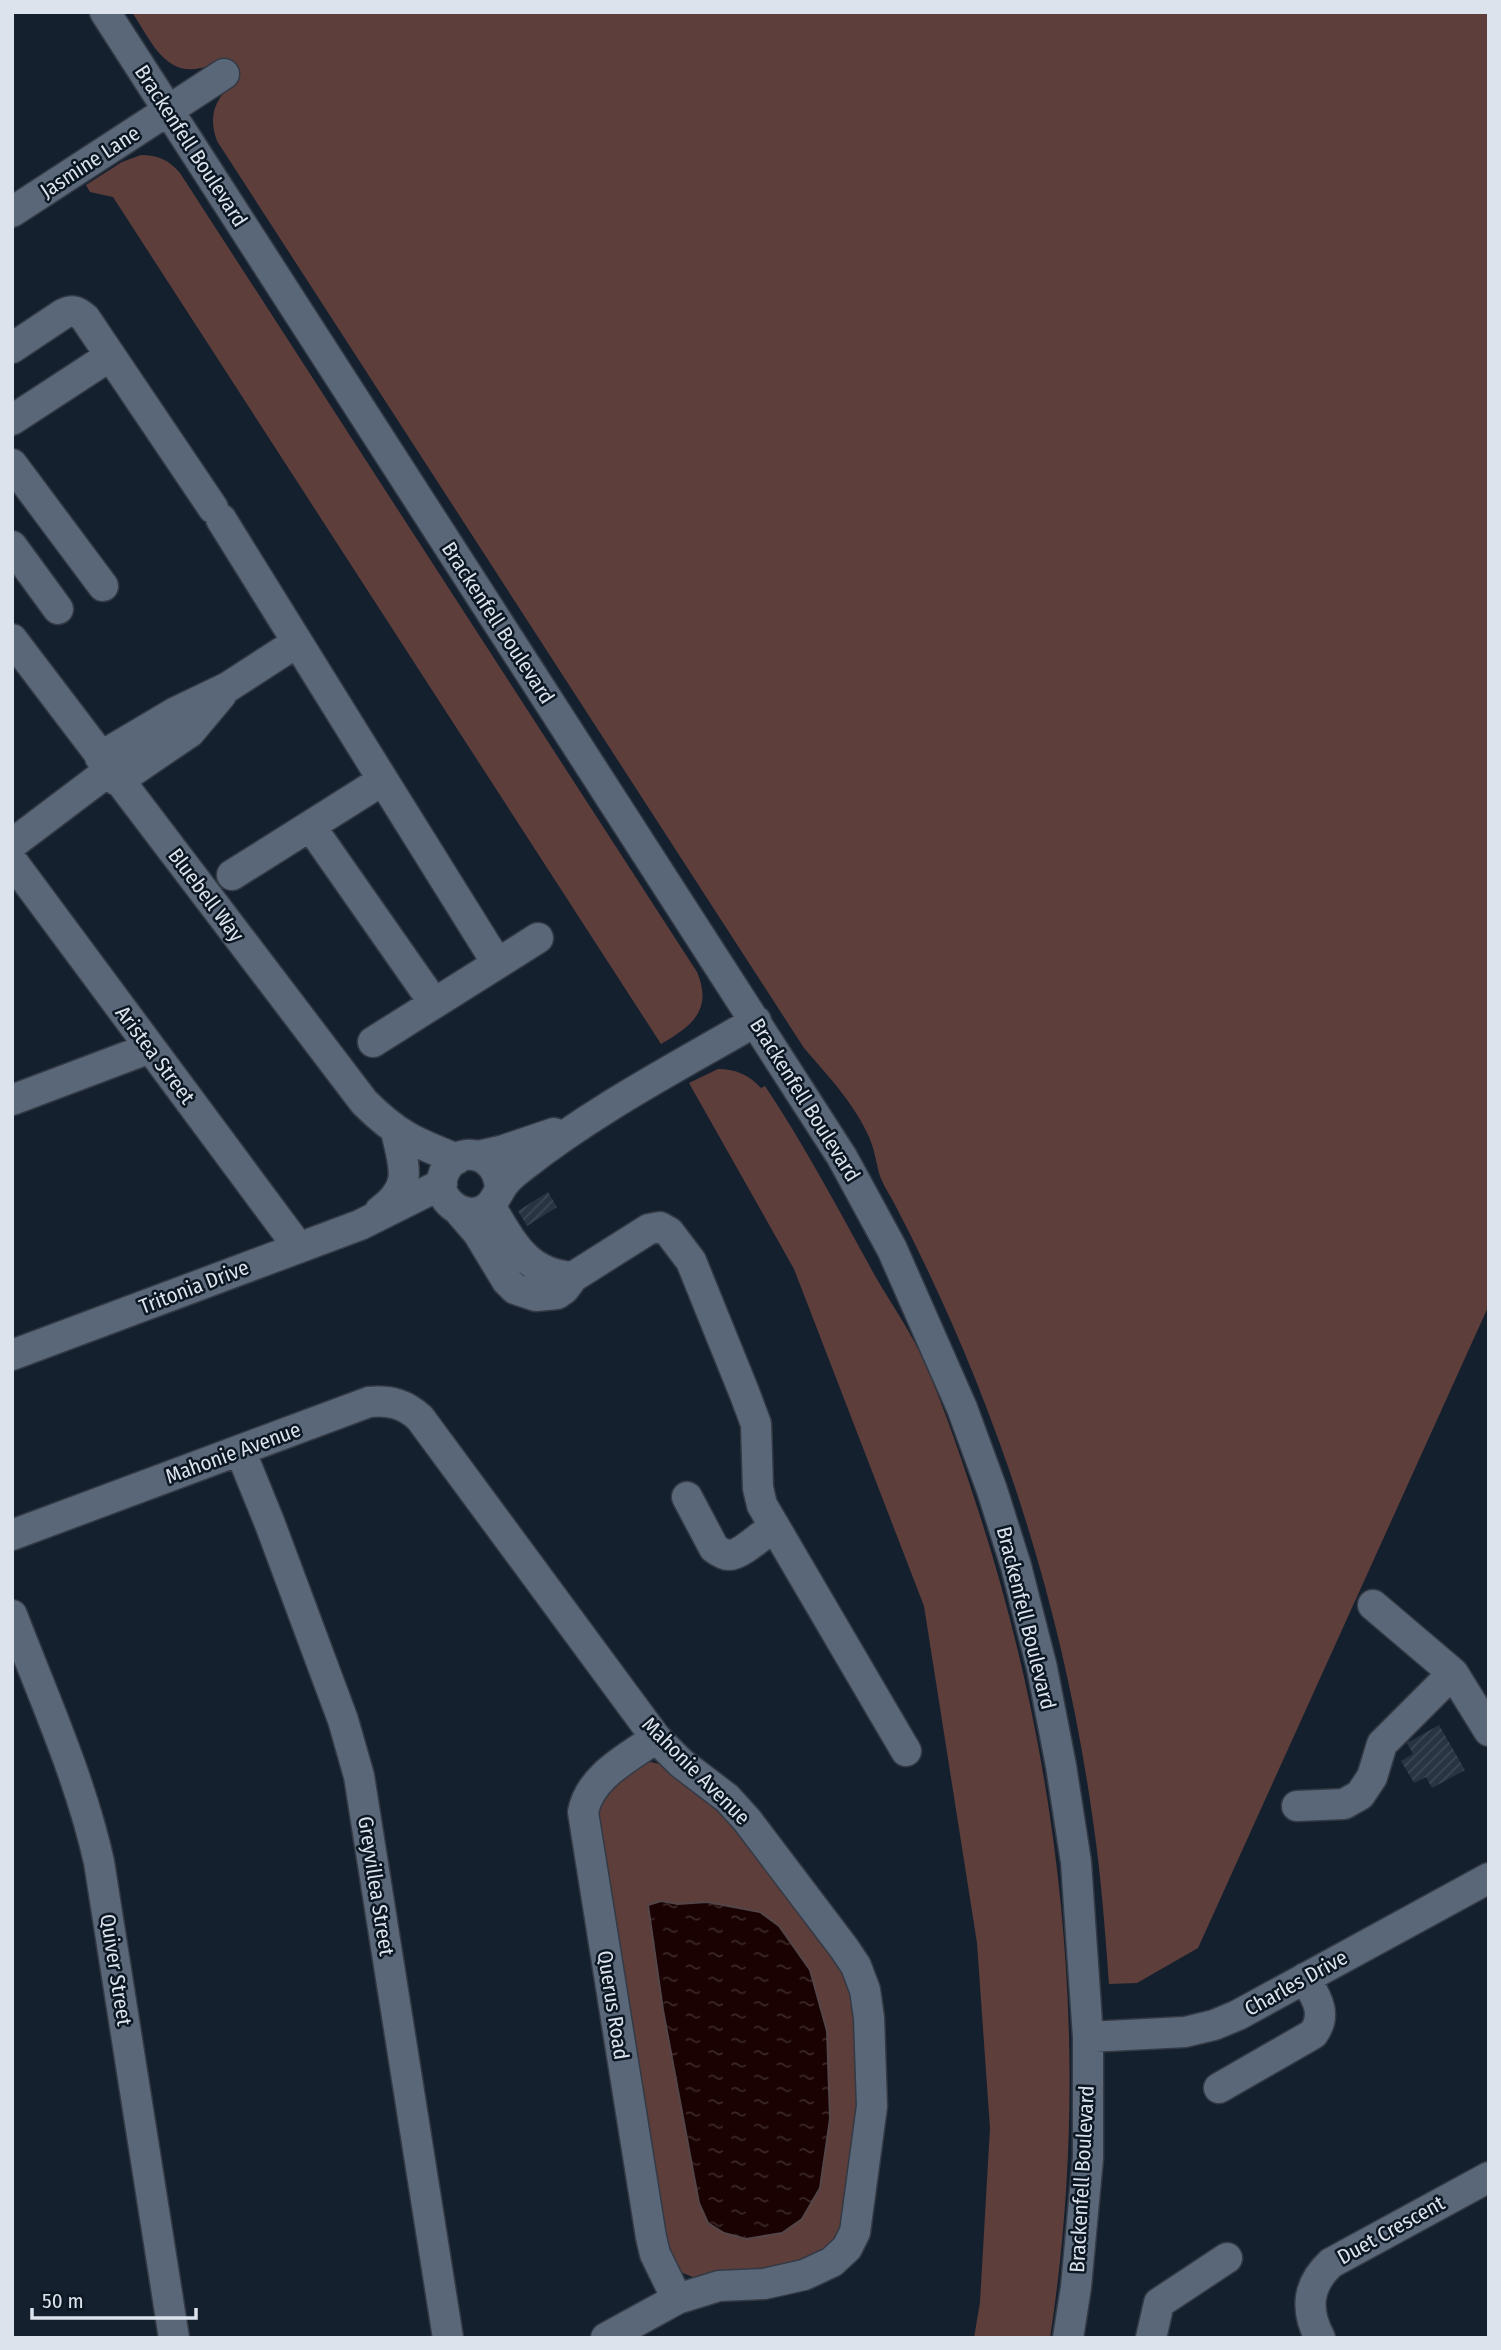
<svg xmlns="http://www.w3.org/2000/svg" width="1501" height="2350" viewBox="0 0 1501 2350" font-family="'Fira Sans Condensed',sans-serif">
  <defs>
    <pattern id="water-ripples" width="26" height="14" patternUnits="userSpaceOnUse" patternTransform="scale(1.75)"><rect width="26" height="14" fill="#1a0202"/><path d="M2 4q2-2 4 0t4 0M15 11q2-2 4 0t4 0" fill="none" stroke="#3b2727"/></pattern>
    <pattern id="building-hatch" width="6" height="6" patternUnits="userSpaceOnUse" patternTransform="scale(1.75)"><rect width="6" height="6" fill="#293443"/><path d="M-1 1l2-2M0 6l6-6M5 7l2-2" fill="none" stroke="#3d4855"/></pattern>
  </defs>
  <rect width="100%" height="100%" fill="#15202e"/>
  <path fill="#5d3e3b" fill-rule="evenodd" d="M132 12H1489V1305L1198 1948 1137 1983 1109 1984C1105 1929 1101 1875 1093 1821 1063 1604 995 1395 893 1201 888 1192 882 1183 879 1173 876 1161 874 1148 869 1137 854 1103 828 1076 804 1048L217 141C209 119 213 103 229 87L213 64C168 84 153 44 132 12Z
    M141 155C158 155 169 160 180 173L697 972C713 1010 692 1026 661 1044L113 197 90 192 86 185 122 162Z
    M718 1069C736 1069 749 1075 761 1088L765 1086C803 1143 835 1203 868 1263 884 1294 906 1323 921 1355 945 1408 964 1466 982 1522 1065 1784 1092 2066 1050 2338H974L980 2302 990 2128 977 1943 924 1606 794 1269 689 1083Z
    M651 1762 667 1766 712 1800 849 1973 861 2078 849 2212 836 2238 826 2248 792 2265 698 2279 680 2272 667 2258 593 1821 600 1793 642 1763ZM661 1901 678 1904 707 1902 679 2096 663 2010 649 1906Z"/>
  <path fill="url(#water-ripples)" stroke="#544648" stroke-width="2" d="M661 1901 678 1904 707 1902 760 1912 779 1926 810 1970 827 2031 830 2119 820 2188 802 2219 782 2233 746 2239 724 2233 708 2223 699 2203 663 2010 648 1905Z"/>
  <path fill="url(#building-hatch)" d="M548 1192 557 1207 527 1226 518 1211Z
    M1439 1725 1465 1770 1432 1788 1426 1777 1414 1783 1401 1761 1413 1754 1407 1743Z"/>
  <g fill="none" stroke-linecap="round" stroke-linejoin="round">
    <defs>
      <path id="minor" d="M105 12 842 1157 892 1249 962 1408 992 1490 1016 1566 1042 1668 1061 1766 1076 1862 1088 2037V2158L1076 2287 1068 2338
        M12 212 224 74
        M12 348 63 314C73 309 77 311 85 318L213 508
        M12 420 110 356
        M12 464 103 586
        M221 519 383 780 232 875
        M12 546 58 609
        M12 639 364 1102C397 1135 414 1142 457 1159
        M100 757 176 712 228 687 296 643
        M383 780 497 963
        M118 781 190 732 221 695
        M311 827 434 1003
        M12 844 110 770
        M12 861 299 1248
        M373 1042 538 938
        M12 1100 150 1048
        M478 1156 504 1150 554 1133
        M500 1189C498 1148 451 1143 442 1179 437 1199 460 1217 479 1212 491 1208 494 1200 500 1190 504 1182 514 1173 522 1167 594 1110 677 1067 756 1021
        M490 1206C512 1242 526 1274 573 1277
        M380 1211C414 1186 404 1167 396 1131
        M459 1211 478 1233 507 1281 515 1289 536 1296 557 1294 564 1289 573 1277 649 1229 660 1227 669 1232 691 1261 744 1392 756 1424 758 1488 762 1505 906 1751
        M12 1355 360 1225 442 1184
        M240 1450 270 1524 343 1720 359 1776 448 2338
        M687 1497 714 1548C718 1551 724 1555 729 1555 741 1555 763 1534 773 1527
        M12 1535 369 1402C390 1400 405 1404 420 1418L656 1738 681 1763 727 1798 747 1820 844 1948 856 1966 865 1990 869 2018 872 2106 855 2232 847 2248 832 2262 804 2275 764 2284 719 2286 677 2299 606 2338
        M1373 1605 1453 1673 1489 1731
        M12 1615C43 1696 80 1777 99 1862L174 2338
        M656 1738C628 1758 590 1776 583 1812L651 2237 655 2254 677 2299
        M1297 1806 1344 1804 1360 1795 1372 1777 1382 1744 1453 1673
        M1088 2037 1185 2032 1214 2025 1238 2015 1489 1878
        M1219 2088 1313 2034C1328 2014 1316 1997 1305 1978
        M1151 2338 1159 2303 1227 2258
        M1320 2338C1305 2310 1307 2285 1331 2263L1489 2177"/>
    </defs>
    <use href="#minor" stroke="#333a45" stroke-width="33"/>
    <use href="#minor" stroke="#5a6778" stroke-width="30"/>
  </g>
  <g text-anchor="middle" stroke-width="5" stroke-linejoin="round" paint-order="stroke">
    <g font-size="21" fill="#dce3ed" stroke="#0c1724">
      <text transform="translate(191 146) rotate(57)" y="7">Brackenfell Boulevard</text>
      <text transform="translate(90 162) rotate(-33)" y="7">Jasmine Lane</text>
      <text transform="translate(498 623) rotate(57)" y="7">Brackenfell Boulevard</text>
      <text transform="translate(206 895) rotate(53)" y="7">Bluebell Way</text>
      <text transform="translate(155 1055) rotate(53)" y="7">Aristea Street</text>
      <text transform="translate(805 1100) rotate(58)" y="7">Brackenfell Boulevard</text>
      <text transform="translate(194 1287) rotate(-21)" y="7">Tritonia Drive</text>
      <text transform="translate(233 1453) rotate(-20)" y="7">Mahonie Avenue</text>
      <text transform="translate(1026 1618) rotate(76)" y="7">Brackenfell Boulevard</text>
      <text transform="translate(696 1771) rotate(45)" y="7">Mahonie Avenue</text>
      <text transform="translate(376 1886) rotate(81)" y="7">Greyvillea Street</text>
      <text transform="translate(116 1970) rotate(81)" y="7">Quiver Street</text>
      <text transform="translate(1296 1983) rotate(-29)" y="7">Charles Drive</text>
      <text transform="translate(613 2005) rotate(81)" y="7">Querus Road</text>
      <text transform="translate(1082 2179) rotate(-87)" y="7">Brackenfell Boulevard</text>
      <text transform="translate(1391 2230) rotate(-29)" y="7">Duet Crescent</text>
    </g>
  </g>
  <rect width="1501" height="2350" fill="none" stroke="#dce3ed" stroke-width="28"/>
  <path d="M32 2308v10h164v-10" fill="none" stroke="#dce3ed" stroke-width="3.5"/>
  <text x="42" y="2308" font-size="21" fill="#dce3ed" stroke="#0c1724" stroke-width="5" paint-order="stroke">50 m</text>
</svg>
